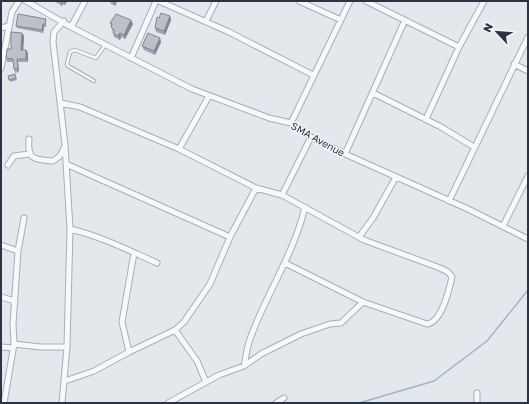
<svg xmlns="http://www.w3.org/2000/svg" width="529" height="404" viewBox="0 0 529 404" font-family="'Golos Text',sans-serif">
  <rect width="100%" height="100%" fill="#e4e7ec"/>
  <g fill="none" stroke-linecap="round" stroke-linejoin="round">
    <path stroke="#9fb4cc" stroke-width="1.5" d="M359 403 434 381 487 341 528 290"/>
    <defs>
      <path id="service" d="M94 81 68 66 67 64 70 52 75 50 96 58 105 45"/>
      <path id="minor" d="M26 1 71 27 192 89 269 118 291 123 311 137 345 154 468 209 528 239
        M159 1 229 32 313 75
        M299 1 341 20
        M366 1 459 47
        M206 21 216 1
        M71 27 85 1
        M1 28 9 26
        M131 58 156 1
        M514 64 528 71
        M1 68 12 12 19 1
        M373 93 441 127 474 147
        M61 103 80 107 179 149 256 188 282 195 364 240 440 268 448 272 452 277C449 290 442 322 427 324L363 302 285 263
        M426 119 459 47 484 1
        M291 123 350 1
        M29 139C27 161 35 159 53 161L60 156 65 146
        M179 149 209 96
        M345 154 405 20
        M66 164 230 237
        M8 165 14 156 29 154
        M282 195 311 137
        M449 201 528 37
        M503 226 528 176
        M70 229C100 236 128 250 157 263
        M359 237 373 218 396 177
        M1 245 18 251
        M1 297 15 301
        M175 330 197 361 206 382
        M14 344 40 347H67
        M1 347 13 348
        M129 352 122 322 134 253
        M244 366C246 357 247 347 250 339 266 294 294 254 305 207
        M65 381 94 371 129 352 175 330 184 322 210 284 230 237 256 188
        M477 393V403
        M4 403 14 344 13 324 18 251 24 218
        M62 403 67 347 70 229 65 145 53 42 54 32 64 21
        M168 403 219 375 244 366 261 354 301 334 330 324 341 323 363 302
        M276 403 284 398"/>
    </defs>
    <use href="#service" stroke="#a9aeb7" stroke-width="4.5"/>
    <use href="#minor" stroke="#a9aeb7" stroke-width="7"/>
    <use href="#service" stroke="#f7f8fa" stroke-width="2.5"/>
    <use href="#minor" stroke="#f7f8fa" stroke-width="5"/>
  </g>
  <path fill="#a1a5ae" d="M54 1H67L65 5 63 4 62 6Z
    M110 1H117L115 6 111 4Z
    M170 16 171 20 165 35 156 32 155 28 159 18Z
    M46 19V27H44L43 33 17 28 16 26Z
    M110 23 133 24 125 39 121 37 120 40 114 37 113 33V32L111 27V25Z
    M22 33 24 36 23 50H26L28 53V62H18L19 72 15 73 14 69 13 62H7L6 58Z
    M160 38 161 42 155 55 144 50 142 46Z
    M15 74 17 80 10 82 8 76Z"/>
  <path fill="#83868d" d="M61 1H62L63 4 62 6 61 2Z
    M64 1H67L65 5Z
    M114 1H117L115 6 114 2Z
    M170 16 171 20 165 35 164 31Z
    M46 19V27L45 24Z
    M131 20 133 24 125 39 124 35Z
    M43 24 44 27 43 33 42 30Z
    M22 33 24 36 23 53 21 50Z
    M120 33 121 37 120 40 118 36Z
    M160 38 161 42 155 55 154 51Z
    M26 50 28 53V62L26 59Z
    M17 59 18 62 19 72 18 69Z"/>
  <path fill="#bbc0ca" stroke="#83868d" d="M161 13 170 16 164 31 155 28 157 17 159 18Z
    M18 14 46 19 45 24H43L42 30 16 26Z
    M116 14 131 20 124 35 120 33 118 36 113 33 114 30 111 27 112 24 110 23Z
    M11 32 22 33 21 50H26V59H17L18 69H14L13 59 6 58 7 49H11Z
    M148 33 160 38 154 51 142 46Z
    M15 74 16 78 9 80 8 76Z"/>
  <g text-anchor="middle" stroke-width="3" stroke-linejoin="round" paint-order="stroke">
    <g font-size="10" fill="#2b3445" stroke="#f4f6f9">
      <text transform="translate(318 139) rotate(29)" y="4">SMA Avenue</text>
    </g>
  </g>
  <rect width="529" height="404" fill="none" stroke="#2b3445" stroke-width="4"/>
  <g transform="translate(497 32) rotate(296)" stroke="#f4f6f9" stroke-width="3" paint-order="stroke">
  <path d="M0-3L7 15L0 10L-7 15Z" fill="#2b3445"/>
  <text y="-6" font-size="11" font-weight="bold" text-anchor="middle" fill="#2b3445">N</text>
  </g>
</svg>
